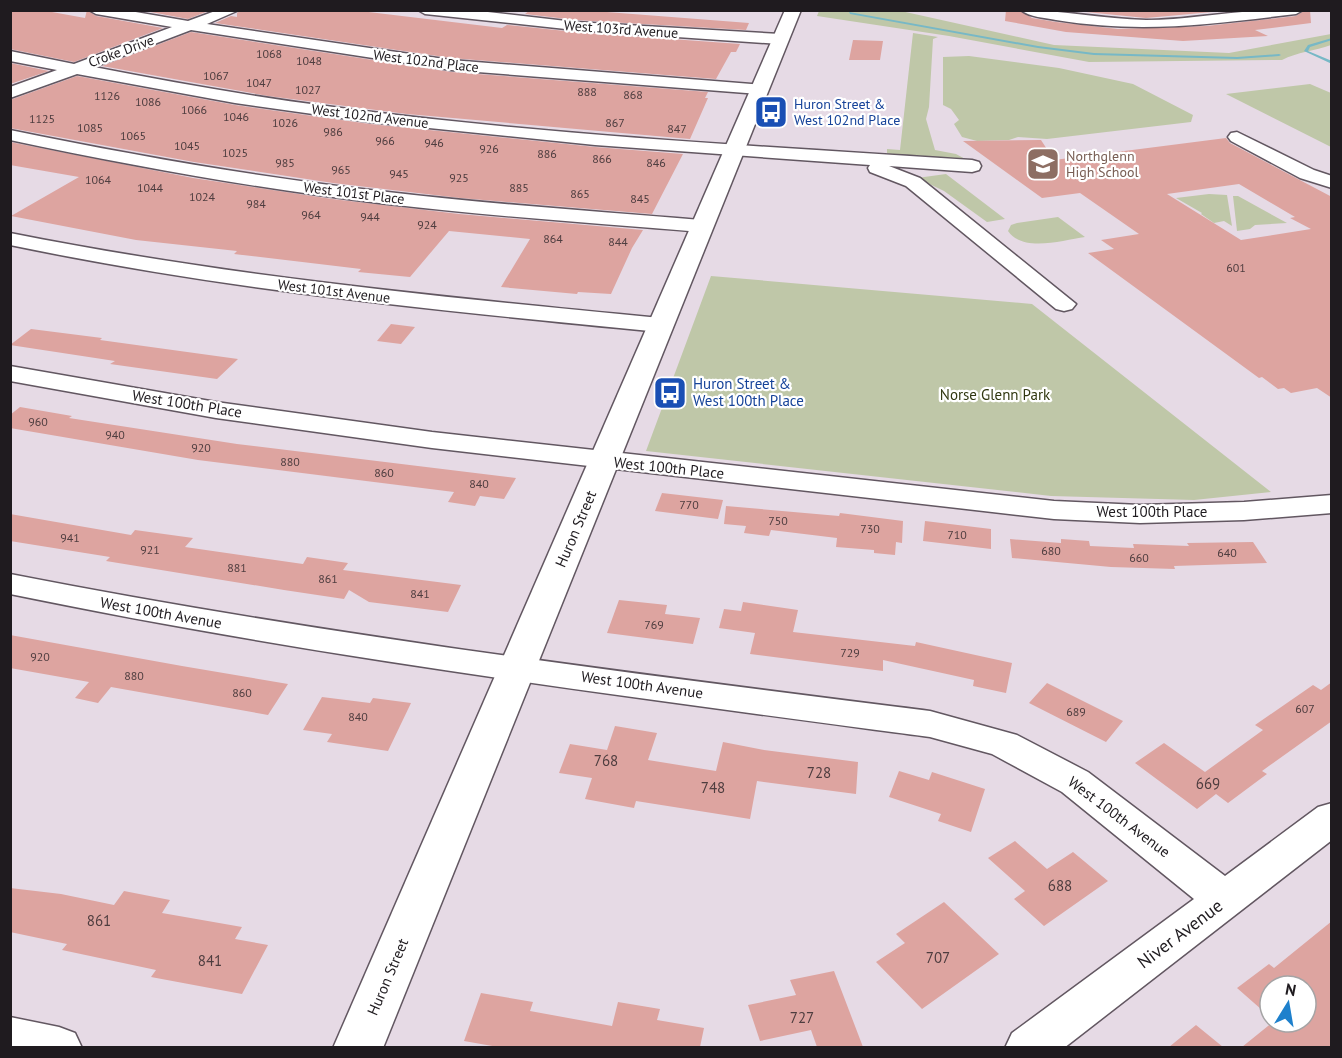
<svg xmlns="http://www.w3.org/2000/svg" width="1342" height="1058" viewBox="0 0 1342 1058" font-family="'PT Sans',sans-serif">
  <rect width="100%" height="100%" fill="#e6dae5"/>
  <path fill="#bfc7a8" d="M819 11H901L1054 45 1229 53 1331 34V45C1315 51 1297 52 1282 60L1089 62 949 36 817 16Z
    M913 33 938 37 933 39 929 107 926 119 935 150 956 154 967 160 894 156 887 153V149L900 150Z
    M969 56 1059 68 1133 84 1193 115 1191 122 1047 139 1018 137 1009 140 977 141 962 137 954 124 959 120 951 109 943 105V57Z
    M1310 84 1331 93V147L1226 94Z
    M946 174 1005 219 987 222 944 191 917 178Z
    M1209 194 1227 195 1232 226 1224 221 1214 223 1201 214 1202 213 1176 198Z
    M1233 196H1238L1287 223 1255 225 1250 229 1237 231Z
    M1058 217 1085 237C1063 240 1023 253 1008 231L1011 225 1017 223Z
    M711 276 1032 304 1271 492 1194 500 1051 496 646 451Z"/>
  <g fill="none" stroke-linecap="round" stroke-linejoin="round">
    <path fill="#77b8c6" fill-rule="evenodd" d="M849 12 1038 46 1094 53 1237 57 1279 54 1281 55 1279 56 1237 59 1094 55 1038 48 850 14Z
      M1332 38V40L1310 47 1308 51 1332 61V64L1304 51 1308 45Z"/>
  </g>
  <path fill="#dda4a0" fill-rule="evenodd" d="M10 10 52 12 85 18 87 10 96 16 163 28 74 62 10 49Z
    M140 10H195L206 12 188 19Z
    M241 10H352L502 28 507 25 575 32 740 44 736 52H731L716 79 451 58 215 23 231 16 237 17V13Z
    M530 10H581L749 23 746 30 575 20 525 14Z
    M1006 10H1019L1032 18 1056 22 1118 29 1206 26 1296 16 1305 10H1310L1311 23 1255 30 1268 36 1183 41 1066 32 1005 21Z
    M1066 10H1234L1146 18Z
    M191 32 451 72 708 92 705 98H708L690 139 407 114 268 96 102 66Z
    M853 40 883 41 880 60H849Z
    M10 63 49 71 10 84Z
    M77 76 235 105 370 124 595 147 683 154 652 214 460 198 333 183 194 162 10 128V100Z
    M1226 138 1230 143 1332 197V398L1317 388 1291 393 1284 388 1278 389 1262 377 1259 378 1088 253 1114 249 1101 240 1139 234 1080 193 1042 198 963 141 1041 140 1054 160ZM1239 184 1295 217 1290 218 1311 229 1241 240 1167 194Z
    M10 142 193 178 332 199 459 214 643 230 632 248 611 294 578 292 577 294 501 287 530 239 449 231 410 277 358 272 361 269 234 254 237 251 136 240 11 216 79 177 10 165Z
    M391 324 415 327 401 344 377 341Z
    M31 329 102 338 100 340 238 359 217 379 110 364 115 361 10 345Z
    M20 407 72 416 69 418 237 444 516 478 504 499 480 496 475 506 448 502 454 492 198 460 10 428V415Z
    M662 493 723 500 718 519 655 511Z
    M726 506 839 516 840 513 903 521 902 543 896 542 895 555 874 553V550L836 547 837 538 771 530 769 536 744 533 746 526 724 524Z
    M10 514 131 535 135 530 193 538 185 547 303 564 307 557 348 563 343 570 461 585 448 612 369 602 349 590 344 599 284 590 106 561 110 557 10 541Z
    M925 521 991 529V549L923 541Z
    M1010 539 1061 543V539L1089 541 1090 546 1134 548 1133 544 1189 546 1187 543 1253 542 1267 563 1174 566 1175 569 1111 567 1012 558Z
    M619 600 667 605 665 614 700 618 693 644 607 633Z
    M743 602 798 610 793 632 915 646 916 642 1012 663 1006 693 973 686 974 680 883 660V671L750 654 755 633 719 628 724 609 741 611Z
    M10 635 182 666 288 684 268 715 111 687 98 703 75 698 89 682 10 668Z
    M1332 682V721L1262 771 1267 774 1228 803 1216 794 1197 809 1135 763 1164 743 1205 772 1263 730 1255 725 1313 685 1321 690Z
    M1047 683 1123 721 1106 742 1029 703Z
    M322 697 370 703 373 698 411 703 388 751 327 742 332 734 303 730Z
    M615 726 657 733 648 760 716 771 723 742 764 750 858 762 856 794 757 781 750 819 636 801 634 808 585 799 592 778 559 773 570 744 607 750Z
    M899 771 929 780 932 772 985 789 971 832 938 821 941 814 889 797Z
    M1015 841 1047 869 1073 852 1108 881 1044 926 1014 899 1025 891 988 858Z
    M10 888 61 894 114 905 124 891 170 900 162 913 242 927 235 939 268 945 242 994 151 977 156 970 62 950 67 944 10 932Z
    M944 902 999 954 922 1009 876 962 905 943 896 934Z
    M1332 921V1047H1242L1273 1022H1306V986H1270V1017L1237 988 1269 964 1274 968Z
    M834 971 863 1047H817L811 1030 760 1041 748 1005 796 995 790 980Z
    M481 993 533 1002 530 1011 612 1026 618 1002 660 1009 657 1020 704 1028 700 1047H498L464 1041Z
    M1196 1025 1223 1047H1169Z"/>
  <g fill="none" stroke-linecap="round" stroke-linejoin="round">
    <defs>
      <path id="minor" d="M89 10H124L188 21 218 10H239L207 24 451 60 765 85 767 89 759 94 451 70 191 30 94 67C171 82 248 96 326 106 540 135 757 146 972 160L979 162 981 166 979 170 972 172 889 166 920 178 1076 304 1072 309 1064 311 1056 309 906 186 870 172 868 168 870 165 595 145 370 122 235 103 77 74 10 98V87L57 70 10 61V51L74 64 172 27 96 14Z
        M418 10H470L575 22 780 34 788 39 780 44 575 30 425 14Z
        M1021 10C1063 10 1104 19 1146 20 1183 20 1219 13 1256 11 1272 10 1287 10 1303 10L1296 14C1212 24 1142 34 1056 20 1046 18 1029 17 1021 10Z
        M10 130C132 155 255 177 379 191 486 204 594 211 701 220L708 222 711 226 708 230 701 232C594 223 486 216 379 203 255 188 132 166 10 140Z
        M1237 132 1314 170 1332 176V188L1300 178 1231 141 1228 137 1231 133Z
        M10 233C225 276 442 297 660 318L668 320 672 325 668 330 660 332C442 311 225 290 10 245Z
        M10 366 216 402 432 432 1054 501 1140 505 1244 502 1332 495V513L1244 520 1140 523 1054 519 432 448 216 418 10 381Z
        M10 574C315 634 622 672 930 711L1017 735 1088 772 1225 876 1318 807 1332 803V840L1064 1048H1005L1012 1033 1194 899 1062 792 992 754 930 737C622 696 315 657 10 594Z
        M10 1017 59 1027 75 1033 82 1048H10Z"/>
      <path id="major" d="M785 10H801L383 1048H333Z"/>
    </defs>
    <use href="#minor" stroke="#625761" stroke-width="3"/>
    <use href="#major" stroke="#625761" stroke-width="3"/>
    <use href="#minor" fill="#fff" fill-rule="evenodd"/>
    <use href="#major" fill="#fff" fill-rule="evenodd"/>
  </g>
  <defs>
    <symbol id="bus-square" viewBox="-11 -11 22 22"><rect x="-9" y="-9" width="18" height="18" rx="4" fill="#1a4fb4" stroke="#fff"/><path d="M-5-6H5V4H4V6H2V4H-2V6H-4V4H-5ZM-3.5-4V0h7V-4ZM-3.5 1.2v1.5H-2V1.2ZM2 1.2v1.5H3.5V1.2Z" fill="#fff"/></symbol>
    <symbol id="school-square" viewBox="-11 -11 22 22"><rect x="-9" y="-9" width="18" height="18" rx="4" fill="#8d6e63" stroke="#fff"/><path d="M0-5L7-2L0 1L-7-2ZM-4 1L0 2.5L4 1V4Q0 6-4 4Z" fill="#fff"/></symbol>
  </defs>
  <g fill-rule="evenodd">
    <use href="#bus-square" x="752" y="93" width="38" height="38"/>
    <use href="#school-square" x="1024" y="145" width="38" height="38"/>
    <use href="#bus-square" x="651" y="374" width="38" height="38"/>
  </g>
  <g text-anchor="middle" stroke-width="4.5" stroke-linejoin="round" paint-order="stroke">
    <g font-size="12" fill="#4e3d3f">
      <text x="269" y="58">1068</text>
      <text x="309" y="65">1048</text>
      <text x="216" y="80">1067</text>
      <text x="259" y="87">1047</text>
      <text x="308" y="94">1027</text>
      <text x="587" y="96">888</text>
      <text x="633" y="99">868</text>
      <text x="107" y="100">1126</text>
      <text x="148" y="106">1086</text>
      <text x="194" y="114">1066</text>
      <text x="236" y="121">1046</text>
      <text x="42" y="123">1125</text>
      <text x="285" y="127">1026</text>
      <text x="615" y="127">867</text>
      <text x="90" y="132">1085</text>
      <text x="677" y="133">847</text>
      <text x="333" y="136">986</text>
      <text x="133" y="140">1065</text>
      <text x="385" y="145">966</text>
      <text x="434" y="147">946</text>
      <text x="187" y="150">1045</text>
      <text x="489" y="153">926</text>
      <text x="235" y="157">1025</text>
      <text x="547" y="158">886</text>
      <text x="602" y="163">866</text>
      <text x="285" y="167">985</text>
      <text x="656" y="167">846</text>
      <text x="341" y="174">965</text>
      <text x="399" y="178">945</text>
      <text x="459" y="182">925</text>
      <text x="98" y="184">1064</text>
      <text x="150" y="192">1044</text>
      <text x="519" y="192">885</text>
      <text x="580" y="198">865</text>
      <text x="202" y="201">1024</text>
      <text x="640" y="203">845</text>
      <text x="256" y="208">984</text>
      <text x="311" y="219">964</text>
      <text x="370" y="221">944</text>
      <text x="427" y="229">924</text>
      <text x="553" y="243">864</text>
      <text x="618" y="246">844</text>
      <text x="1236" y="272">601</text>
      <text x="38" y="426">960</text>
      <text x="115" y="439">940</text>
      <text x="201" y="452">920</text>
      <text x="290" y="466">880</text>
      <text x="384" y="477">860</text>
      <text x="479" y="488">840</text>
      <text x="689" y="509">770</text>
      <text x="778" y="525">750</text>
      <text x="870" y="533">730</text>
      <text x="957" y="539">710</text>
      <text x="70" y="542">941</text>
      <text x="150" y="554">921</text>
      <text x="1051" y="555">680</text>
      <text x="1227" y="557">640</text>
      <text x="1139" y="562">660</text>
      <text x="237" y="572">881</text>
      <text x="328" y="583">861</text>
      <text x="420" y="598">841</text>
      <text x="654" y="629">769</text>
      <text x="850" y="657">729</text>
      <text x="40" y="661">920</text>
      <text x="134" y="680">880</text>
      <text x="242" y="697">860</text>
      <text x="1305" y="713">607</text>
      <text x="1076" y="716">689</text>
      <text x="358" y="721">840</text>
    </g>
    <g font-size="14" fill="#1f1b1f" stroke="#fff">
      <text transform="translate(621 29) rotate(4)" y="5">West 103rd Avenue</text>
      <text transform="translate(121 51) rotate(-20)" y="5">Croke Drive</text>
      <text transform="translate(426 61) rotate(7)" y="5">West 102nd Place</text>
      <text transform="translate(370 116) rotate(7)" y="5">West 102nd Avenue</text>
      <text transform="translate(354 193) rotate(7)" y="5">West 101st Place</text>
      <text transform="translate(334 291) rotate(7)" y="5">West 101st Avenue</text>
    </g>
    <g font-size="14" fill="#164399" stroke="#fff" text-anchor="start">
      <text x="794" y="109">Huron Street &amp;<tspan x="794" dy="16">West 102nd Place</tspan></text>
    </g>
    <g font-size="14" fill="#785e54" stroke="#fff" text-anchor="start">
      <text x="1066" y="161">Northglenn<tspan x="1066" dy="16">High School</tspan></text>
    </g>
    <g font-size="15" fill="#164399" stroke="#fff" text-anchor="start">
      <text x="693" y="389">Huron Street &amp;<tspan x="693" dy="17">West 100th Place</tspan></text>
    </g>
    <g font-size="15" fill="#303710" stroke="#fff">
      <text x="995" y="400">Norse Glenn Park</text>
    </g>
    <g font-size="15" fill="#1f1b1f" stroke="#fff">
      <text transform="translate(187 404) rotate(9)" y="5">West 100th Place</text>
      <text transform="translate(669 468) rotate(6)" y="5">West 100th Place</text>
      <text x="1152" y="517">West 100th Place</text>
      <text transform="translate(576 529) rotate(-67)" y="5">Huron Street</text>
      <text transform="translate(161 613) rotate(10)" y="5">West 100th Avenue</text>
      <text transform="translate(642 685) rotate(8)" y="5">West 100th Avenue</text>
      <text transform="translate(1119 817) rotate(37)" y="5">West 100th Avenue</text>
      <text transform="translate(388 977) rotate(-67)" y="5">Huron Street</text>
    </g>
    <g font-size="15" fill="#4e3d3f">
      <text x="606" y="766">768</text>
      <text x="819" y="778">728</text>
      <text x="1208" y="789">669</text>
      <text x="713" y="793">748</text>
      <text x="1060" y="891">688</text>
      <text x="99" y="926">861</text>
      <text x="938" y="963">707</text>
      <text x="210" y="966">841</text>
      <text x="802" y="1023">727</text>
    </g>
    <g font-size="18" fill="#1f1b1f" stroke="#fff">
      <text transform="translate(1180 934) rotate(-37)" y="6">Niver Avenue</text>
    </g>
  </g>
  <rect width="1342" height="1058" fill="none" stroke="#1f1b1f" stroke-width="24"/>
  <g transform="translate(1288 1004) rotate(11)"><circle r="28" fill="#ffffff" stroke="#a5a4a5" stroke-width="1.5"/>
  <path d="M0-4.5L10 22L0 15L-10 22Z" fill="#1e80cc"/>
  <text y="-9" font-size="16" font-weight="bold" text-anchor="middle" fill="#1f1b1f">N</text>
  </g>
</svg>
